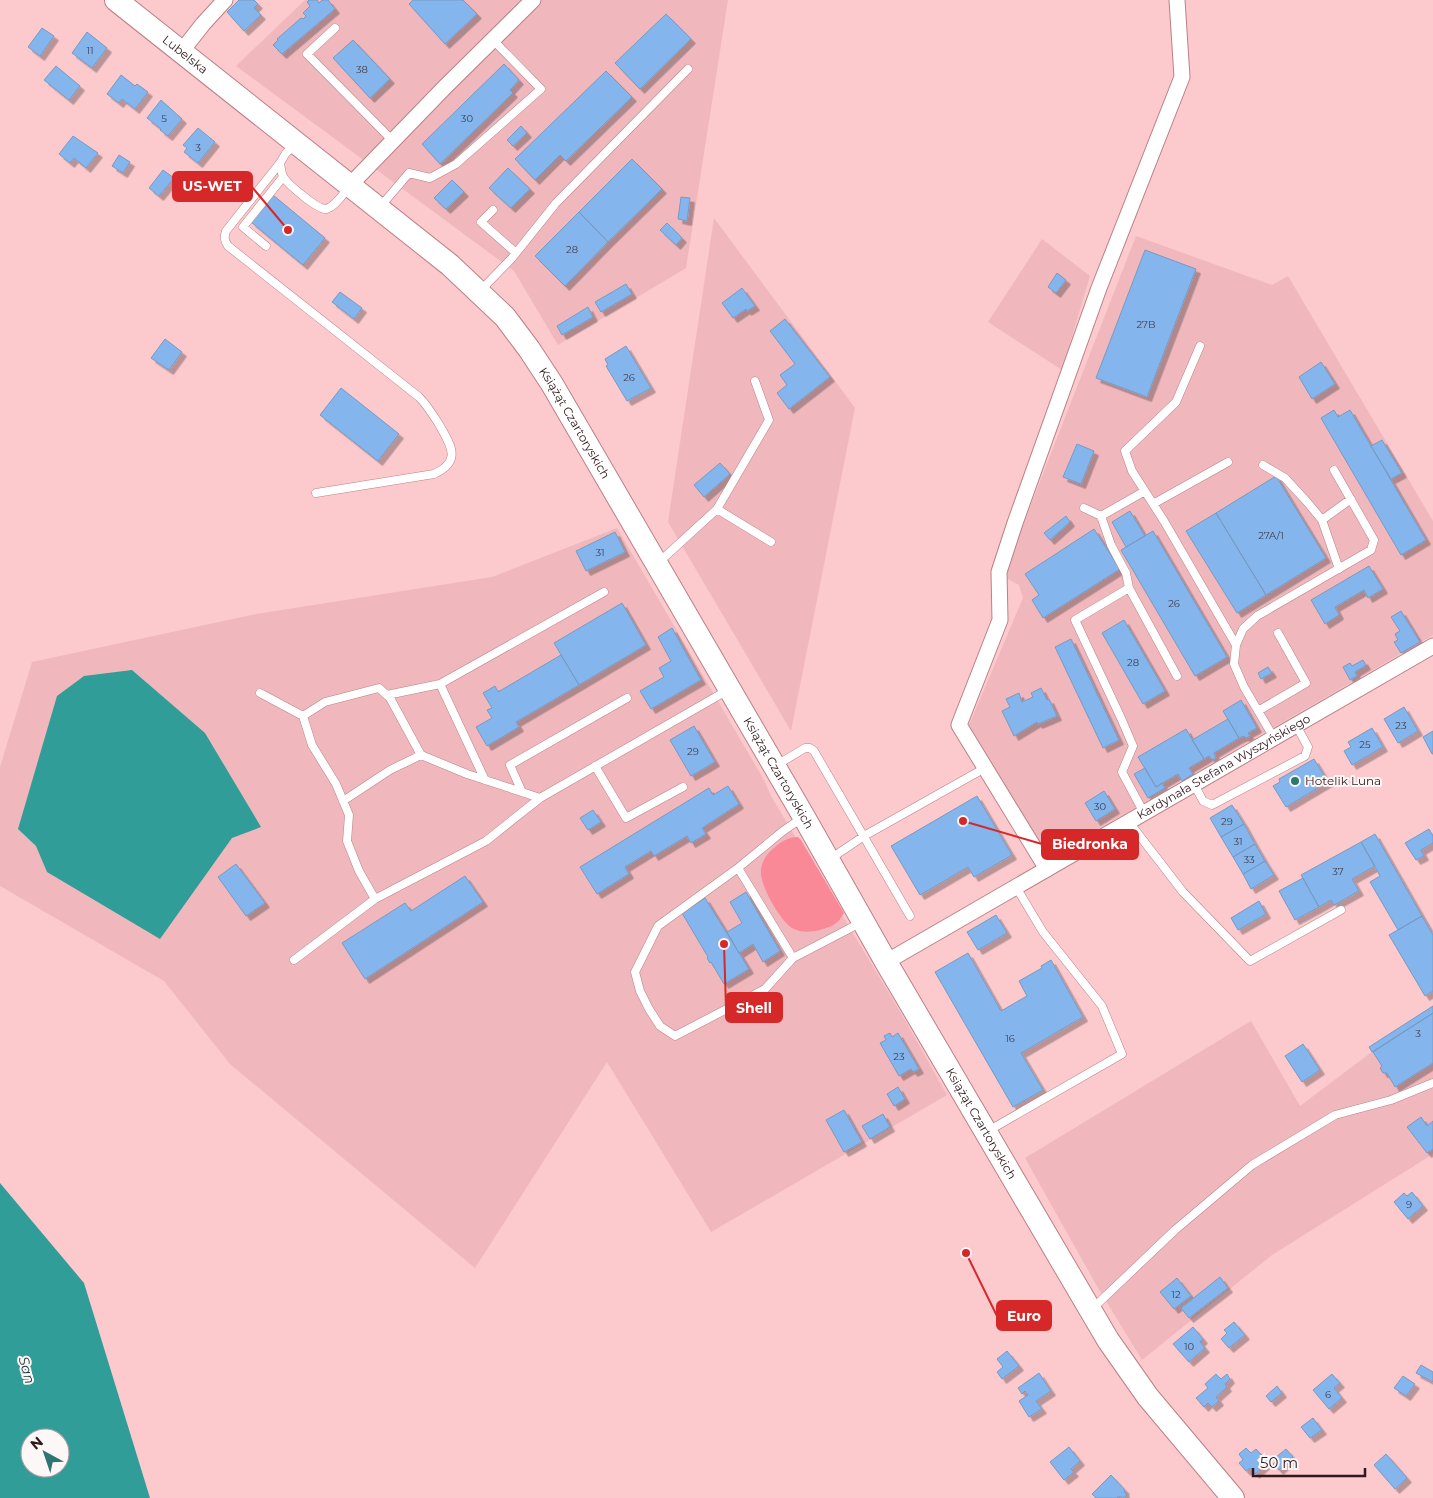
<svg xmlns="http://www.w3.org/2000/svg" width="1433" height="1498" viewBox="0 0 1433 1498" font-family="Montserrat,sans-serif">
  <defs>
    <filter id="shadow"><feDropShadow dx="4.5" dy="4.5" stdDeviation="0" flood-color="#0004"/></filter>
  </defs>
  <rect width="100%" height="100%" fill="#fcc9cd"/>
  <path fill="#f0b8bd" d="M305 0H728L686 268 558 345 514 271 236 66Z
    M714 218 855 408 791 731 668 522Z
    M1136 236 1272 285 1288 276 1433 521V635L1048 858 969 725 1023 598 1019 585 1003 576Z
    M1042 239 1090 276 1062 370 988 322Z
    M617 528 764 780 771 796 905 1020 947 1095 711 1232 607 1062 475 1268 230 1064 164 981 0 886V767L32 662 256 614 492 577Z
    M1433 1010V1154L1272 1255 1142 1360 1098 1288 1025 1158 1251 1021 1300 1106 1373 1051Z"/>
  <path fill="#fa8998" d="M798 837 801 840 844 913C837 925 833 926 820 930 811 932 803 933 794 929 781 923 759 884 761 870 762 861 767 853 774 848 782 841 788 837 798 837Z"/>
  <path fill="#309d99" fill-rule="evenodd" d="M132 670 205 733 261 827 232 838 160 939 47 872 36 846 18 829 57 696 84 676Z
    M0 1183 84 1283 150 1498H0ZM30 1438H60V1468H30Z"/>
  <path fill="#84b5ec" stroke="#769ac3" filter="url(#shadow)" d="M239 0H254L258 4 254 8 261 15 244 31 227 12Z
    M309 0H317L319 3 322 0H328L335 9 282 54 273 45 278 40 277 39 301 18 303 19 306 16 303 13 310 6 307 2Z
    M413 0H463L477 14 445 44 409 4Z
    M666 14 691 39 640 89 615 63Z
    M42 28 54 36 40 56 28 47Z
    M87 32 107 48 92 68 72 53Z
    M353 40 390 79 370 98 333 58Z
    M504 64 519 80 510 90 513 93 440 164 422 144Z
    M56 66 80 86 69 100 44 80Z
    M606 71 632 97 566 161 560 155 535 180 515 159Z
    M121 75 135 86 137 84 148 92 135 109 122 99 119 103 107 94Z
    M161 100 182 119 168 136 160 130 161 129 147 118Z
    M521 126 527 133 513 146 507 140Z
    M198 128 215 142 198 163 184 152 187 148 183 145Z
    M73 136 98 153 86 168 74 158 70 163 59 154Z
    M119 155 130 162 123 173 112 166Z
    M632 159 662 189 608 242 579 212Z
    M508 168 530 189 511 208 489 188Z
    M163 170 174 178 159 196 149 188Z
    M452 180 464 192 446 209 434 198Z
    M273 195 325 238 303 265 251 222Z
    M681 197 690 198 687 221 678 219Z
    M579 212 608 242 565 286 535 256Z
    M667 223 682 238 676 245 660 230Z
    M1145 250 1196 269 1147 397 1096 378Z
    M1057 273 1066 280 1056 293 1048 287Z
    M626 284 632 294 601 312 595 302Z
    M742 288 755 306 747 311 746 309 733 318 722 303Z
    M340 292 362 308 354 319 332 302Z
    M588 307 593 317 562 335 557 326Z
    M785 319 830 377 789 409 777 393 787 385 780 375 795 364 770 331Z
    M165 339 182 352 169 370 151 358Z
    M626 346 651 388 627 401 606 366 608 365 605 359Z
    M1321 362 1335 384 1312 399 1299 377Z
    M341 388 399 434 378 461 320 415Z
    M1334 410 1338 417 1350 410 1426 540 1401 555 1321 418Z
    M1382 440 1402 473 1391 479 1371 446Z
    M1077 444 1094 451 1081 484 1063 477Z
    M720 463 730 474 704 497 694 485Z
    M1276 476 1326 558 1266 595 1216 513Z
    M1130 511 1145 536 1126 547 1112 522Z
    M1216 513 1266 595 1237 613 1186 531Z
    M1066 516 1070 522 1050 540 1044 533Z
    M1094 529 1120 569 1043 618 1032 600 1039 595 1025 574Z
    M1153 531 1227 657 1195 676 1121 550Z
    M615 532 625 552 586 571 576 551Z
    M1369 566 1383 589 1368 598 1364 590 1335 607 1339 615 1325 624 1311 600Z
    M622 603 646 645 579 685 554 643Z
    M1401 611 1420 642 1401 653 1394 642 1398 640 1395 634 1400 631 1391 617Z
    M1124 620 1165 691 1143 704 1102 633Z
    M672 628 701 680 651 709 640 691 664 677 659 668 671 661 658 637Z
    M1071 639 1119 740 1103 748 1055 647Z
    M561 655 579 685 516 722 519 727 487 746 476 727 492 718 487 710 492 708 483 693 495 686 498 692Z
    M1363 660 1366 665 1355 672 1357 676 1350 680 1343 667 1350 663 1352 666Z
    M1268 667 1272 673 1261 679 1258 673Z
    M1041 688 1047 700 1049 699 1057 716 1038 724 1037 722 1014 736 1002 711 1010 707 1006 699 1019 693 1022 702 1033 697 1031 693Z
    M1241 700 1257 728 1248 733 1250 736 1246 738 1244 736 1239 738 1223 711Z
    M1404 707 1418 731 1398 743 1384 719Z
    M1228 719 1239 738 1214 753 1216 758 1212 760 1209 756 1204 759 1192 740Z
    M694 726 715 762 691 776 670 740Z
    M1372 728 1383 747 1352 765 1344 751 1351 747 1348 742Z
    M1186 729 1204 759 1189 768 1193 774 1182 781 1178 774 1156 787 1138 757Z
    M1433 731V754H1432L1423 737Z
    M1314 759 1328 782 1286 807 1273 786 1280 782 1279 779Z
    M1145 768 1156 787 1162 783 1165 788 1148 798 1134 774Z
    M728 786 739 804 702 828 706 834 691 843 687 836 654 856 651 851 625 867 629 874 597 894 580 867 709 788 713 795Z
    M1104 791 1115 809 1096 821 1085 803Z
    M977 796 1012 855 974 877 968 867 920 895 891 846Z
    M1232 805 1244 824 1221 837 1210 818Z
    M593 810 601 822 588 830 580 818Z
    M1244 824 1255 844 1233 857 1221 837Z
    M1429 829 1433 836V843L1421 850 1424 856 1416 860 1405 843Z
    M1375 834 1422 916 1398 930 1370 882 1380 876 1361 842Z
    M1361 842 1375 866 1352 879 1359 891 1334 905 1331 900 1319 907 1301 875Z
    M1255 844 1265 861 1243 874 1233 857Z
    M1265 861 1274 875 1251 889 1243 874Z
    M236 864 265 903 246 916 218 877Z
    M465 876 483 902 365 979 342 943 405 903 411 911Z
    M1303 878 1319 907 1295 920 1279 891Z
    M746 892 780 951 763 962 753 944 739 953 727 932 742 923 730 902Z
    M705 898 749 969 724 984 711 962 710 963 707 958 708 957 682 913Z
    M1259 901 1266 914 1238 930 1231 918Z
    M996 915 1007 933 978 950 967 932Z
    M1422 916 1433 935V991L1425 996 1389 935Z
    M968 953 1001 1011 1027 996 1019 981 1042 968 1041 966 1051 960 1083 1017 1021 1053 1043 1090 1013 1107 935 972Z
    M1433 1006V1013L1372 1052 1369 1047Z
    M1433 1013V1063L1395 1087 1387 1073H1383L1380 1068 1382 1066 1373 1052Z
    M890 1033 892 1037 898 1033 919 1069 913 1072 911 1069 899 1076 880 1043 886 1040 884 1036Z
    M1303 1044 1320 1070 1302 1082 1285 1056Z
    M898 1087 905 1099 894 1106 887 1094Z
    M844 1110 862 1142 844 1152 826 1120Z
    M883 1114 890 1127 870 1139 862 1126Z
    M1421 1117 1427 1126 1433 1121V1149L1427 1153 1407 1127Z
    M1412 1192 1423 1206 1408 1219 1394 1202 1404 1193 1407 1196Z
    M1220 1277 1228 1288 1189 1318 1181 1308Z
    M1177 1278 1191 1296 1174 1309 1160 1292Z
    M1234 1322 1245 1335 1229 1348 1221 1339 1227 1333 1224 1330Z
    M1193 1327 1203 1339 1200 1342 1205 1348 1189 1362 1173 1344Z
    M1007 1351 1019 1366 1002 1379 997 1372 1003 1367 997 1359Z
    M1421 1365 1433 1372V1382L1416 1373Z
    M1039 1373 1051 1391 1036 1401 1042 1409 1029 1417 1019 1401 1028 1395 1025 1391 1022 1394 1018 1388Z
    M1216 1374 1221 1379 1227 1374 1230 1379 1225 1384 1227 1387 1216 1397 1219 1401 1212 1407 1208 1403 1204 1407 1196 1398 1208 1388 1205 1384Z
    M1332 1374 1340 1383 1334 1388 1342 1398 1329 1409 1313 1390Z
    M1403 1376 1415 1384 1406 1396 1394 1388Z
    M1277 1386 1282 1393 1271 1402 1266 1396Z
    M1313 1418 1322 1430 1310 1438 1301 1427Z
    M1069 1447 1080 1461 1071 1469 1074 1472 1064 1480 1050 1462Z
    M1246 1448 1251 1453 1256 1449 1268 1462 1255 1474 1250 1468 1246 1471 1239 1463 1243 1460 1239 1454Z
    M1286 1449 1293 1457 1279 1470 1273 1464 1277 1460 1275 1458Z
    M1386 1454 1407 1478 1395 1489 1374 1465Z
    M1111 1475 1125 1490 1124 1492 1127 1495 1123 1498 1119 1496 1117 1498H1096L1092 1494Z"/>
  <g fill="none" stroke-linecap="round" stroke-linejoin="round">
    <defs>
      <path id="lane" d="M335 28 307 54 393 141
        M296 144 286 153 280 163C281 168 281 174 284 178 289 185 318 210 326 209 335 207 343 194 349 187
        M280 163 226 231C224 237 224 240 228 246L419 397C428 406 433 415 440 426 451 446 462 461 434 474L316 493
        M380 207 409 173 430 178 456 164 541 89 493 40
        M493 210 481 222 516 253
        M266 246 243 227 283 177
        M481 290 512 258 556 203 688 69
        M1200 346 1176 402 1125 451 1132 471 1164 521 1236 645
        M1263 465 1285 478 1308 503 1322 520
        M1153 504 1228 462
        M1084 508 1101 516 1145 491
        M717 509 771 542
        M1101 516 1111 545 1126 573 1129 588
        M658 563 717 509 769 420 755 381
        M1339 569 1322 520 1351 499
        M440 684 485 780
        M260 693 303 716
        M387 695 440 684 604 592
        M1258 711 1306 683 1278 633
        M1274 738 1244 687 1234 664 1236 645 1243 629 1257 616 1371 550 1374 540 1334 470
        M595 766 626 818 683 787
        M775 766 805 748H810L814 751 910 916
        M1194 784 1203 801 1212 805 1305 756 1308 747 1296 725
        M522 792 510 765 627 698
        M540 798 486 841 375 899 359 871 347 841 349 815 336 784 312 745 303 716 325 702 379 688 390 698 421 755 467 774 540 798 728 690
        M343 801 390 770 421 755
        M1144 813 1122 772 1133 746 1121 718 1075 620 1129 588 1177 676
        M802 818 783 831 738 868 658 926 635 972 640 991 649 1009 660 1026 675 1036 765 989 793 958 862 922
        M1129 822 1183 892 1250 961 1341 910
        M830 859 864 836 985 768
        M738 868 793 958
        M294 960 375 899
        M988 1131 1122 1054 1102 1006 1043 932 1016 887
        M1092 1309 1175 1230 1252 1165 1335 1115 1391 1100 1433 1083"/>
      <g id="street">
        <path d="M181 52 203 24 225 0"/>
        <path d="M350 185 445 87 533 0"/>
        <path d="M1047 869 959 725 1000 620 999 572 1015 523 1099 288 1182 77 1177 0"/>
        <path id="s1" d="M886 962 1433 646"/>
      </g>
      <g id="secondary">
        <path id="s2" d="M116 0 450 265 505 317 529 349 552 384 804 817 886 962 1108 1340 1148 1397 1233 1498"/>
      </g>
    </defs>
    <use href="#lane" stroke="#bb8086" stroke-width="9"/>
    <use href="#street" stroke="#bb8086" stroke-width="17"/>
    <use href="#secondary" stroke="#bb8086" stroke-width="24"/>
    <use href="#lane" stroke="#fff" stroke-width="8"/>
    <use href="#street" stroke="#fff" stroke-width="15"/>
    <use href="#secondary" stroke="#fff" stroke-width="22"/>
  </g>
  <circle fill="#2d7674" stroke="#fef7f7" stroke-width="2" cx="1295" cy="781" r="5"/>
  <g text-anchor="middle" stroke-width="4" stroke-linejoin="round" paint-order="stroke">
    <g font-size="10" fill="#454050">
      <text x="90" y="54">11</text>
      <text x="362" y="73">38</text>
      <text x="164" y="122">5</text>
      <text x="467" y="122">30</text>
      <text x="198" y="151">3</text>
      <text x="572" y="253">28</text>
      <text x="1146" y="328">27B</text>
      <text x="629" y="381">26</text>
      <text x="1271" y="539">27A/1</text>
      <text x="600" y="556">31</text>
      <text x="1174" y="607">26</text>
      <text x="1133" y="666">28</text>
      <text x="1401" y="729">23</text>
      <text x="1365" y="748">25</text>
      <text x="693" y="755">29</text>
      <text x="1100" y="810">30</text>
      <text x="1227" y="825">29</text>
      <text x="1238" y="845">31</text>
      <text x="1249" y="863">33</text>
      <text x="1338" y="875">37</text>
      <text x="1418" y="1037">3</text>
      <text x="1010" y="1042">16</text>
      <text x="899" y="1060">23</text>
      <text x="1409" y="1208">9</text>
      <text x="1176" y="1298">12</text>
      <text x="1189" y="1350">10</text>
      <text x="1328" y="1398">6</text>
    </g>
    <g font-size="12" fill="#30191c" stroke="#fef7f7">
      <text dy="4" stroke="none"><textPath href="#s2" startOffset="88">Lubelska</textPath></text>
      <text dy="4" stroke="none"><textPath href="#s2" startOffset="629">Książąt Czartoryskich</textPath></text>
      <text dy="4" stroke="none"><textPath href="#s1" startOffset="390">Kardynała Stefana Wyszyńskiego</textPath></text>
      <text dy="4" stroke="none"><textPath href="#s2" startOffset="1034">Książąt Czartoryskich</textPath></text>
      <text dy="4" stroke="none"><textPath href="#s2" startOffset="1439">Książąt Czartoryskich</textPath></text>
    </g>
    <g font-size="12" fill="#30191c" stroke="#fef7f7" text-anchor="start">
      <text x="1305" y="785">Hotelik Luna</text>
    </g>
    <g font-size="14" font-style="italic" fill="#1a3a38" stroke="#fef7f7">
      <text transform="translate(27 1370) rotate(75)" y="5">San</text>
    </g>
  </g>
  <path fill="none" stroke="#d62828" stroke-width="2" d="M288 230L252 187M963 821L1042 844M724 944L726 1008M966 1253L997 1316"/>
  <g fill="#d62828" stroke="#fef7f7" stroke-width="2">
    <circle cx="288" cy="230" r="5"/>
    <circle cx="963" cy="821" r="5"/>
    <circle cx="724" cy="944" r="5"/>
    <circle cx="966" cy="1253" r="5"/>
  </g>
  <g fill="#d62828" stroke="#d62828" stroke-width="2">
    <rect x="173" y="172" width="79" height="29" rx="5"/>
    <rect x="1042" y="830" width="96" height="29" rx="5"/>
    <rect x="726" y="993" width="56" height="29" rx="5"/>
    <rect x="997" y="1301" width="54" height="29" rx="5"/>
  </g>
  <g font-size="14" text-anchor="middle" font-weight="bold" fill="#fff">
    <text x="212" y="191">US-WET</text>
    <text x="1090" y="849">Biedronka</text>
    <text x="754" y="1013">Shell</text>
    <text x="1024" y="1321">Euro</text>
  </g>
  <g transform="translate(45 1453) rotate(320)"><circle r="24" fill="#fef7f7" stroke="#ac9e9f"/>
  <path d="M0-4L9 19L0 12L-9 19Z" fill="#2d7674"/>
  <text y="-8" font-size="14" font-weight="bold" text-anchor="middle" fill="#30191c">N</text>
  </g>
  <path d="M1253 1468v8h112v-8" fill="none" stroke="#30191c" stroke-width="2.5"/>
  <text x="1260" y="1468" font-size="15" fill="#30191c" stroke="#fef7f7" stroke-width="4" paint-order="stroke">50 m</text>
</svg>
